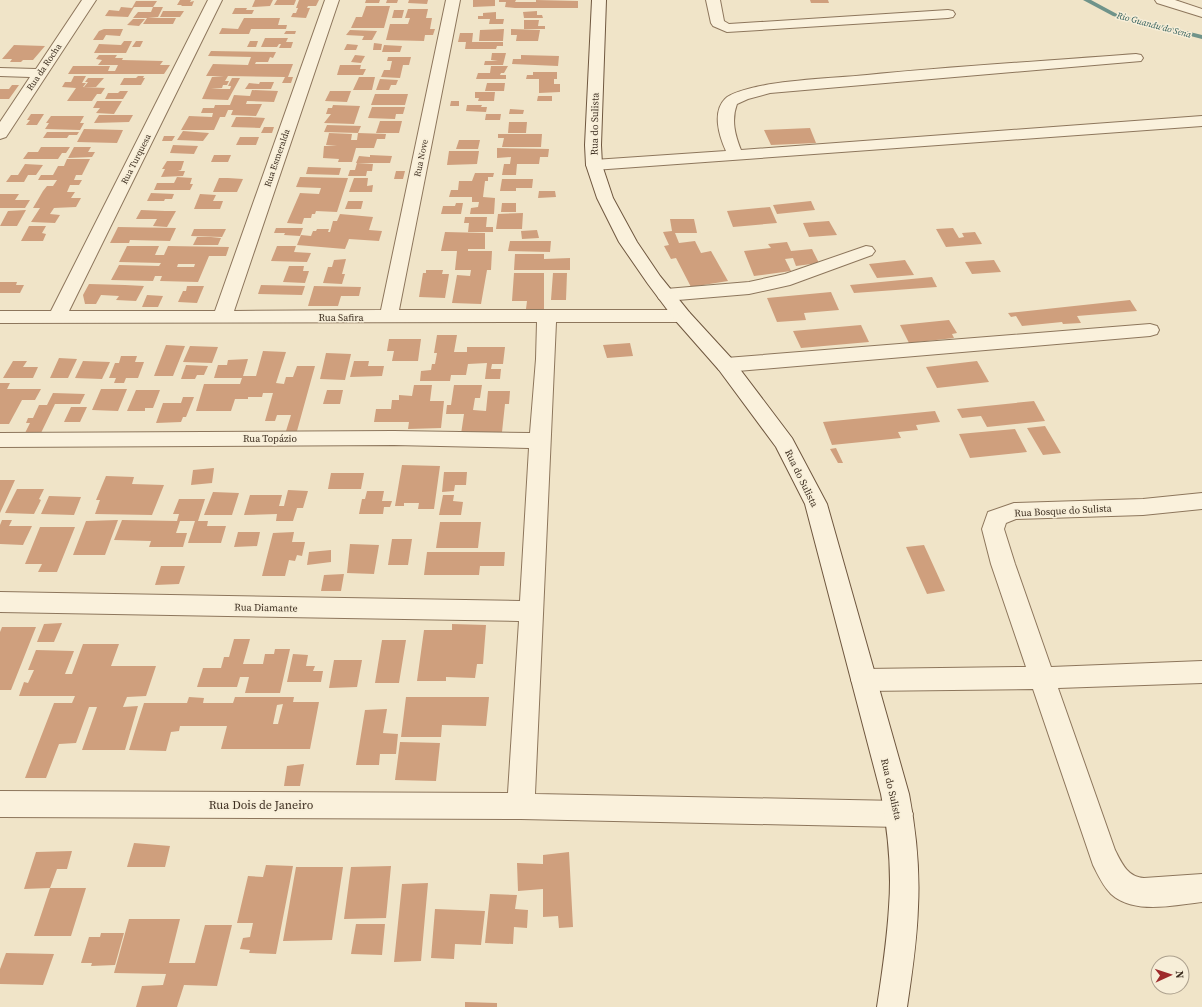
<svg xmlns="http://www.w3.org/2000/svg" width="1202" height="1007" viewBox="0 0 1202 1007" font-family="'Source Serif 4',serif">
  <rect width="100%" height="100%" fill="#f0e4c8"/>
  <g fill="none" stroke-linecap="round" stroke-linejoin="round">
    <path fill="#6f938a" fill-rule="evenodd" d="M1083 0H1091L1117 14 1202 35V39L1113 16Z"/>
  </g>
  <path fill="#cf9f7d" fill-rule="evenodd" d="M180 0H191L190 2 194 1 192 6H181L182 5H177Z
    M255 0H273L270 6 252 7Z
    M277 0H296L294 5H274Z
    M299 0H319L316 6H308L307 8H310L306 18 291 17 293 13H296L298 8H296Z
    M366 0H380L379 3H365Z
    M387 0H398L397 3H386Z
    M409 0H428L427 4 408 3Z
    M473 0H495V6L473 7Z
    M499 0H516L515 2H536V0L578 1V8H515L505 7 506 2H499Z
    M810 0H828L829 3H811Z
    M136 1H157L153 7H134L128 17 105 16 109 10 119 11 121 7 132 8Z
    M366 6H390L384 28H351L356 17H362Z
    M153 7H163L158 17 148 18H176L173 24H143L147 18H133L138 12H151Z
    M235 8H247L246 10H254L252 14H232Z
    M408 9H428L426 18H432L430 29H435L433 35H425L424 41 386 40 390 24H408L410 18H405Z
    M394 10H404L402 18H392Z
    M163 11H184L180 17H160Z
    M537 11V15H542L543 18H524L523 12Z
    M496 12V19H504L503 24H489L490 19H478V16H483V13Z
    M244 18H280L278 25H287L286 29H251L249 34H219L222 28 238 29Z
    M133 19H145L139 26 127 25Z
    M524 20H539L538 26H545V29H524Z
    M104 29H123L120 36 106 35 103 40H93L99 31Z
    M504 29 503 41H479L480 30Z
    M511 29 540 30 538 41H516L517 35H511Z
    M350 30 377 31 372 40H362L364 36 346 35Z
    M286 31H296L295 34H284Z
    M460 33H473L472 42H503V46H497L496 49H465L466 42H458Z
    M265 38H288L286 42H293L291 48H279L281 44H279L277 47H261Z
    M124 41H132L126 53H94L99 44 121 45Z
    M136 41H143L140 47H132Z
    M250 41H258L256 47H247Z
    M374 43 382 44 381 50H373Z
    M347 44 358 45 356 50H344Z
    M14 45 45 46 33 60H23L21 62H10L12 59H2Z
    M384 45 402 46 400 52H382Z
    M211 51 276 52 273 58 270 57 268 62H256L255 64H293L288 77H293L291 83H282L285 77 228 76 225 81H229L227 85H223L222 88 211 89H230L231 86H228L232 78H240L228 100 202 99 212 77 224 76H206L213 64 248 65 251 57 208 56Z
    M492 53H506L503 65H484L485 61H498L491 60Z
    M99 55H117L115 58H123L122 60 163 61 160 65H170L164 74H68L73 66H110L108 71H115L118 65H98L102 60 96 59Z
    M355 55 365 56 361 63 351 62Z
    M521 55 559 56 558 66 512 64 513 59H521Z
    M388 57H411L409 65H403L400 78 381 77 384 70H390L392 61H387Z
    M340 65H361L360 69H366L363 75H337Z
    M491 66H508L504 73H501L500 75H506V79H476L478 73H490Z
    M533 72H557V79H554V84H560V92L539 93V79H526L527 75H533Z
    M74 76H86L82 83H86L83 87 105 88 101 94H97L92 101H67L76 88 62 87 65 82H71Z
    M138 76H144L143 78H145L141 85H120L124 78H136Z
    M359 77H375L372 90H353Z
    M88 78H104L96 87H84L88 82H85Z
    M380 79 398 80 396 85H391L389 90H376Z
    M260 82H274L271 89H245L249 83 259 84Z
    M487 83H505L504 91H485Z
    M12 85H19L9 99H0V89H9Z
    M252 90 278 91 274 102 247 101 246 104H262L256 116 231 115 233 110H228L225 117H220L214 130H181L189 116 212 117 213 113H201L203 108H214L215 105H230L234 95 250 96Z
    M120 91H128L123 99H105L108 93H118Z
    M330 91H351L347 102 325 101Z
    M475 92H495L494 101H478L479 98H475Z
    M375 94H408L405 105H371Z
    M538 96H552V101H537Z
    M97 101H122L114 114 96 113 100 108H93Z
    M451 101H459V106H450Z
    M333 105 360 106 354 124 324 123 331 114H326L328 108H332Z
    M467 105H482L481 107H487L486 112 466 111Z
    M372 107H405L403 114H396L395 119 368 118Z
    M510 109 524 110 523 114H509Z
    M31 114H44L37 125H26L30 120H27Z
    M486 114H501L500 120H485Z
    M99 115H133L129 122 94 123Z
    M51 116H84L80 123H84L80 130 45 129 49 123H46Z
    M236 117H250L265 118 260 128 231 127Z
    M380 121H402L399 133H376Z
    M509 122H527L526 133H508Z
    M327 125 361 126 358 133 324 132Z
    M264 127H274L272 133H261Z
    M810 128 816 143 771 145 764 130Z
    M84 129 123 130 117 143 77 142Z
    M183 131 209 133 203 141 177 140Z
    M47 132H79L77 135H69L67 138H43Z
    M329 133 352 134 351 140H357L358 133 386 134 385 139H377L374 148H356L352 162H338L339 159 323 158 324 146H337L326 145Z
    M498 134H542L541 147H502L504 138H498Z
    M164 136H175L172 141H162Z
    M240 137H259L256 145H236Z
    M459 140H480L478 149H456Z
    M173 145 198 146 194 154 170 153Z
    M41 147H70L66 153H62L58 159H23L28 152H38Z
    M74 147H91L88 152H95L92 157 68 158Z
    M497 148 549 149 548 157H540L539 164H517L516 175H502L504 164H510L511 157 497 158Z
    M449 151H479L477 164 447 165Z
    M214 155H231L228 162H211Z
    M370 155 392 156 390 163H356L359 156 370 157Z
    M67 159H90L82 175H76L74 180H82L79 185H70L67 192H75L71 198H81L76 207 54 208 50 214 60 215 55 223 31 222 40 208H33L43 191 47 186H53L57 180H38L41 175H53L58 166H64Z
    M167 161H184L181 170 178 171H185L183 176 161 177 165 169H162Z
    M357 163 373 164 372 171H367L366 176H348L350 170H355Z
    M25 164 43 165 36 175H28L24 182H6L11 175H18Z
    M308 167 341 168 339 175 306 174Z
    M396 171H405L403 179H394Z
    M475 173H494L493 177H488V181H485L483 197 495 198 494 214H470L471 208 478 207 479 202H472V197H449L451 190H458L459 181H472Z
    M177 177 192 178 190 184H193L190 190H154L157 183H174Z
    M300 177 348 178 337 212 316 211 315 214H312L311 218H304L302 224 287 223 300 193 319 194 321 188 296 187Z
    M219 178H228L243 179 237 192H213Z
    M354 178H368L367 186 373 185 372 192H349Z
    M502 179H533L532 188H516V191H500Z
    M539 191H555L556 197 538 198Z
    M151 193 174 194 172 199H165L164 201H147Z
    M0 194H19L15 200H30L25 208H0Z
    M200 194 216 195 213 201H223L220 209H194Z
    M348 201H363L361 209H345Z
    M811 201 815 210 777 214 773 205Z
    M456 203H463L461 214H441L443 206H455Z
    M502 203H516V212H501Z
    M770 207 777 223 733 227 727 211Z
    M26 210 17 226H0L8 211Z
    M141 210 165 211H176L167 227 153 226 157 219H136Z
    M523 213 522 229H496L498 214Z
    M340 214 373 217 369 230 382 231 379 241 349 239 345 249 297 245 301 235 311 236 313 231H316L317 229H329L328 232H330L333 221H337Z
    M465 217H487L486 227H493V232H468L469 223H464Z
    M670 219H694L697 233H675L679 243 695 241 701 253 711 251 728 281 691 287 676 258 671 259 664 246 669 245 663 232 672 231Z
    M829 221 837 235 809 237 803 223Z
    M29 226H46L42 233 46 234 43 241H21Z
    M118 227 176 228 170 241 130 240 129 243H110Z
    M276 228H303L300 236 284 235 285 233H274Z
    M953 228 959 238 964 237 962 233 975 232 982 244 946 247 936 229Z
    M194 229H226L222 237 191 236Z
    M537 230 539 238 522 239 521 231Z
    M445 232 485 233V249H468V251H492L491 270H487L481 304 452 303 457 275 470 276 471 270H455L457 251H441Z
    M197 237H211L221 238 218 245H193Z
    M510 241H551L550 252 508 251Z
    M787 242 791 251 812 249 819 263 796 266 793 258 785 259 791 271 754 276 744 251 771 248 768 244Z
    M127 246H159L155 255H164L168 246 229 247 226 256H209L198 282 160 281 162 276H155L153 281 111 280 119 265 159 266 161 263 119 262ZM178 264H195L194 267H177Z
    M277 246H296L294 252 311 253 307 262 271 261Z
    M515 254H544V259L570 258V270H514Z
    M346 259 342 274H345L342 284 323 283 328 267H332L334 260Z
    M905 260 914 275 877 278 869 264Z
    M994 260 1001 272 972 274 965 262Z
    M289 266H304L303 271H309L305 283 283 282Z
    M426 270H443L442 274H449L445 298 419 297 423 273H426Z
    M514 273H544V309H526L527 301H512Z
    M553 273H567L566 300H551Z
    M932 277 937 287 854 293 850 285Z
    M0 282H17L16 285H24L20 293H0Z
    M89 284 125 285 144 286 136 301 116 300 119 296 101 295 96 304H85L83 295Z
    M261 285 305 286 302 295 258 294Z
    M187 286H204L197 303 178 302 183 291H186Z
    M314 286 361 287 359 296H341L338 306H308Z
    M831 292 839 310 804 313 806 320 777 322 767 298Z
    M147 295 163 296 158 307H142Z
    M1130 300 1137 311 1077 316 1081 323 1063 324 1062 322 1022 326 1016 316 1011 317 1008 313Z
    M949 320 957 333 952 334 954 338 909 343 900 325Z
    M861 325 869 342 801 348 793 331Z
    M437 335H457L454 352H467V347H505L503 364H492L491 369H501L500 379H485L487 363 468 364 466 375H451L450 381H420L421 371 431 370 432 364H435L437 353H434Z
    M389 339H421L418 361H392L394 351H387Z
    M630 343 633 356 607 358 603 345Z
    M166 345 185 346 173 376H154Z
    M190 346 218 347 212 363 183 362Z
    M263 351 286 352 276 383 284 384 286 377H293L297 366H315L297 431H286L291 415H277L275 421H265L273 393H263L262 397H248V399H235L231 411H196L204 384H240L242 378H214L218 365H227L228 360 248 359 243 376H256Z
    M326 353 351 354 345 380 320 379Z
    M121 356H137L135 362H144L138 378H126L124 383H114L116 378H109L115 363H119Z
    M59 358 77 359 68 378H50Z
    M13 361H27L23 367H38L33 378H3Z
    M83 361 110 362 102 379 75 378Z
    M354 361H369L368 366H384L382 376 350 377Z
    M977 361 989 382 937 388 926 367Z
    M186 365 208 366 204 375H197L195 379H181Z
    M0 383H10L7 389H41L35 400H22L9 424H0Z
    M414 385H432L430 401H444L441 428 408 429 409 422H374L376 409H391L392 400H399V395L412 396Z
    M454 385H482L480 398H475L473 410 486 411 488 391H510L509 404H505L502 432 495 434H461L464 414H446L447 405H451Z
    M101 389H127L118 411 92 410Z
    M136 390H160L153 408H145V411H127Z
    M327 390H343L340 404H323Z
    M53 393 85 394 80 404H55L41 433H25L30 423H26L28 418H33L39 405H47Z
    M183 397H194L186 417H183L181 422 156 423 163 403H181Z
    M1034 401 1045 421 987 427 981 416 962 418 957 409Z
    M71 407H87L80 422H64Z
    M935 411 940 422 916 425 918 430 898 432 901 438 832 445 823 422Z
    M1045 426 1061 453 1043 455 1027 428Z
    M1015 429 1027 452 970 458 959 434Z
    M836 448 843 463H838L830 449Z
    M402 465 440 466 434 509H418L419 503H404V506H395Z
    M214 468 212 483 191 485 193 470Z
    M444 472H467L466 485H455L454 491 442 492Z
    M331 473H364L361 489H328Z
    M106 476 134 477 132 484 164 485 152 515 95 514 100 500H96Z
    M0 480H15L0 513Z
    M17 489H44L39 499 41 500 34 514 5 513Z
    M288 490 308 491 303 508H297L293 521H276L277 514 244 515 250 495H282L279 506H284Z
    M367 491H384L382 501H392L390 507H384L383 514H359L362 499H365Z
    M213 492 239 493 232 515H204Z
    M443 495H454L453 501 463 502 461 515H439Z
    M49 496 81 497 74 515 41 514Z
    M179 499H205L198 521H208L207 526H226L221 543H188L195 521H180L176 533H187L183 547H149L151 541 114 540 122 520 177 521 179 514H173Z
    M2 520H12L9 526H32L23 545 0 544V525Z
    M118 520 105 555H73L86 521Z
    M440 522H481L478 548H436Z
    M40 527H75L57 572H38L42 564H25Z
    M238 532H260L257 546 234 547Z
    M294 532 292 542H305L302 556 297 555 295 561 289 560 285 576H262L273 533Z
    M392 539H412L408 565H388Z
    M350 544 379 545 374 574 347 573Z
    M924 545 945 591 927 594 906 547Z
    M331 550V562L307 565 309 552Z
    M427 552H505L504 566H480L479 575H424Z
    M161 566H185L179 584 155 585Z
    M344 574 341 591H321L324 575Z
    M62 623 54 642H37L44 624Z
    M452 624 486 625 483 664H477L475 678 446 677V681H417L424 630H452Z
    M2 627H36L11 690H0V632Z
    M234 639H250L243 664H263L265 654H274L275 649H290L280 693H245L249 677H240L237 687H197L203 668H221L224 657H229Z
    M382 640H406L399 683H375Z
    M83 644H119L111 666H156L146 696 127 697 123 707 138 706 125 750H82L97 707H89L76 743 59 744 46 778H25L54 703H72L75 696H19L24 682 28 683 34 670H28L36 650 74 651 65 674H72Z
    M293 654 308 655 306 666H315L313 671H323L321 682H287Z
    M334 660H362L357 687 329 688Z
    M189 697 204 698 203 703H233L235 697H294L293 702H319L310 749H221L227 726H180L179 731 171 732 166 751 129 750 144 703H187ZM283 704 278 724H273L277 705Z
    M406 697H489L486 726 442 725 441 737H401Z
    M387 709 383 733 398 734 396 754H380L379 765H356L365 710Z
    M400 742 440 743 436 781 395 780Z
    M304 764 300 786H284L287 766Z
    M134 843 170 846 165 867H127Z
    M72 851 67 869H57L50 888 24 889 36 852Z
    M569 852 573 927 559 928 558 916 543 917V889L518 891 517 863 543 864V855Z
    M266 865 293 866 276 954 249 953 250 950 240 949 243 938 250 937 253 923H237L248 876 263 877Z
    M391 866 386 918 344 919 351 867Z
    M296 867H343L332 940 283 941Z
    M428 883 421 961 394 962 402 884Z
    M50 888H86L71 936H34Z
    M490 894 517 895 515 909 528 910 527 928 514 927 513 944 485 943Z
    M435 909 485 911 481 945 455 944 454 959 431 958Z
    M129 919H180L169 963H195L205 925H232L217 986 184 985 177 1007H136L142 986 163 985 166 974 114 973Z
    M356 924H385L382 955 351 954Z
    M101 933H124L115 965 91 966 92 963H81L89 937H100Z
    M6 953 54 954 43 985 0 984V969Z
    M465 1002 497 1003V1007H465Z"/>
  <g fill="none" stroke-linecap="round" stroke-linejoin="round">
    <defs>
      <path id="street" d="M82 0H96L8 134 6 137 0 139V122L30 77 0 76V68L36 69Z
        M208 0H222L69 311H215L325 0H339L234 311 381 310 446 0H460L399 310H682L689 312 691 316 689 320 682 322H556L535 794 899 801 909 805 913 814 909 823 899 827 521 819 0 817V791L508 793 519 621 0 612V592L520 601 529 448 394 445 0 447V433L394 431 530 433 536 359 537 322 0 323V311H51Z
        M706 0H720L724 21 729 24 948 10 953 11 955 14 953 17 948 18 727 32 713 26 711 23Z
        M1155 0H1175L1202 9V17L1157 3Z
        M1136 54 1141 55 1143 58 1141 61 770 93 748 99 737 104C731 120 735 135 741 150L1202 116V126L594 170 588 168 586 165 588 162 594 160 726 151C719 136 712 112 725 99 733 91 760 86 771 84 803 79 835 78 867 75 957 66 1046 61 1136 54Z
        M866 246 872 247 875 251 872 255 790 285 749 294 666 301 659 299 657 295 659 291 666 289 749 282 785 274Z
        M1150 324 1157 326 1159 330 1157 334 1150 336 726 372 719 370 716 365 719 360 726 358Z
        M1202 493V509L1143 515 1016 519 1006 523 1004 529 1015 564 1051 667 1202 661V683L1058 688 1115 850C1122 864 1128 877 1144 878L1202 874V902C1174 905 1134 915 1111 894 1103 886 1098 875 1093 865L1033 689 864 691 855 688 851 680 855 672 864 669 1026 667 991 564 982 529 988 512 1014 503 1143 499Z"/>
      <path id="secondary" d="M592 0H606L601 145 602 165 613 198 637 242 660 276 689 312 733 360 792 438 827 504 909 794C916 831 920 869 918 907 917 940 912 974 907 1007H877C882 974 887 940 889 907 892 869 888 831 881 794L805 504 776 447 719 370 675 320 648 284 619 242 597 198 586 165 585 145Z"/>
    </defs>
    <use href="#street" stroke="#8d765c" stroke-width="2"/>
    <use href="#secondary" stroke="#6f573f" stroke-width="2"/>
    <use href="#street" fill="#faf1dc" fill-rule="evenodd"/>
    <use href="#secondary" fill="#faf1dc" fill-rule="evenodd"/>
  </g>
  <g text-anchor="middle" stroke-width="3" stroke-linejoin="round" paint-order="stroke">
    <g font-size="9" font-style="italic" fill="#2f5d5a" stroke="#f7eed8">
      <text transform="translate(1154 25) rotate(15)" y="3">Rio Guandu do Sena</text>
    </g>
    <g font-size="9" fill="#3d2e20" stroke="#f7eed8">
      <text transform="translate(44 67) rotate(-56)" y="3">Rua da Rocha</text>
      <text transform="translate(277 158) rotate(-71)" y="3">Rua Esmeralda</text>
      <text transform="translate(421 158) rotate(-78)" y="3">Rua Nove</text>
      <text transform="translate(136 159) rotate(-63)" y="3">Rua Turquesa</text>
    </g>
    <g font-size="10" fill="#3d2e20" stroke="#f7eed8">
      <text transform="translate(594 124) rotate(-89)" y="4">Rua do Sulista</text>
      <text x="341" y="321">Rua Safira</text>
      <text x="270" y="442">Rua Topázio</text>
      <text transform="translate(802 478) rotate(64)" y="4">Rua do Sulista</text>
      <text transform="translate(1063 510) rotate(-3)" y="4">Rua Bosque do Sulista</text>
      <text transform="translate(266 607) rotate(1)" y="4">Rua Diamante</text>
      <text transform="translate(892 789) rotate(77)" y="4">Rua do Sulista</text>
    </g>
    <g font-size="12" fill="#3d2e20" stroke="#f7eed8">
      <text x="261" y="809">Rua Dois de Janeiro</text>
    </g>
  </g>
  <g transform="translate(1170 975) rotate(87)"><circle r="19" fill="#f7eed8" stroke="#ada18e"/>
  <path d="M0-3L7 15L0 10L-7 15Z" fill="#9e2a2b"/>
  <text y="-6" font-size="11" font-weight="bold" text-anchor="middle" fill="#3d2e20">N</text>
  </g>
</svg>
